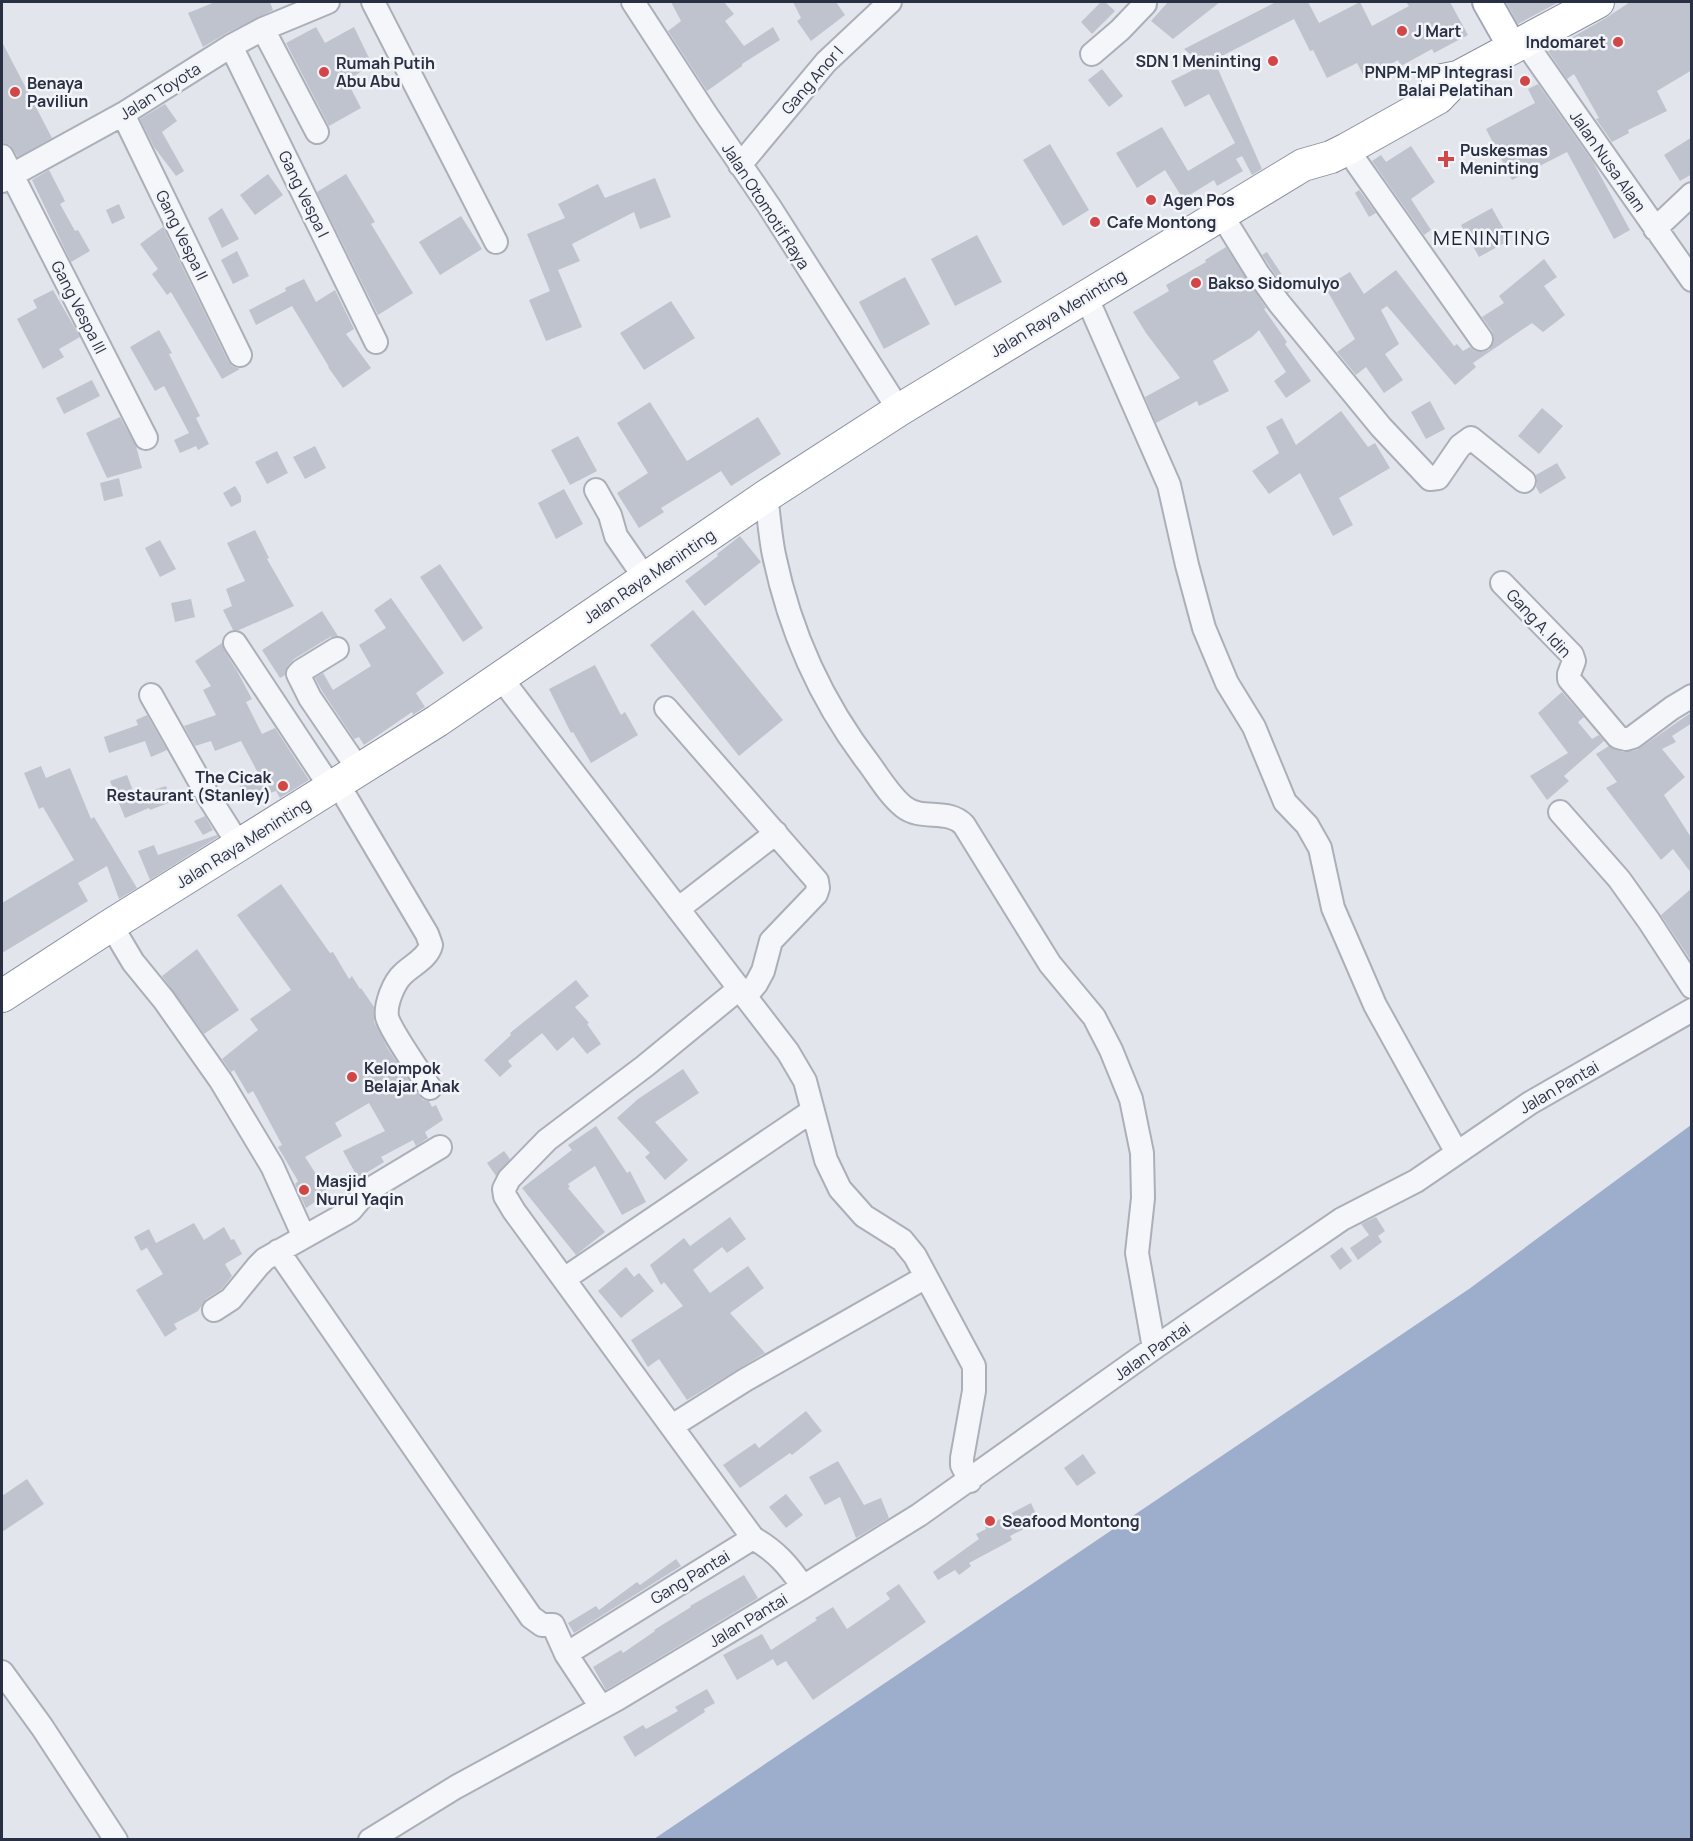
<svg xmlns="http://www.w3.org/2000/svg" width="1693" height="1841" viewBox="0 0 1693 1841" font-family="Manrope,sans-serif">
  <rect width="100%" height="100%" fill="#e2e5eb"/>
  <path fill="#9dadcc" d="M1691 1125V1839H654L1469 1289Z"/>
  <path fill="#bfc3ce" d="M215 2H270L273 10 225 34 203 47 188 13Z
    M671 2H724L734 14 725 21 744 46 773 27 780 40 742 64V66L707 91 668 31 681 21Z
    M793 2H836L845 15 811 41 797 21 801 18Z
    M1101 2H1105L1115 11 1092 34 1081 22Z
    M1168 2H1220L1173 39 1151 21Z
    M1276 2H1308L1319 23 1360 2 1372 26 1409 6 1406 2H1450L1468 35 1434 53 1432 49 1401 66 1398 60 1365 78 1357 63 1327 78 1313 50 1310 51 1294 19 1214 60 1262 169 1252 175 1242 156 1236 159 1243 171 1217 186 1214 180 1183 199 1165 170 1137 188 1116 153 1162 127 1188 171 1235 143 1209 94 1185 107 1171 81 1203 65 1184 49Z
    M1506 2H1559L1518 24Z
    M1630 2H1692V70L1657 91 1667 111 1628 130 1629 133 1612 142 1596 119 1599 118 1574 74 1567 79 1548 51 1606 18Z
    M316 27 325 43 354 27 372 64 347 81 361 108 329 126 286 43Z
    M2 42 52 138 18 157 10 145 2 142Z
    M1102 69 1123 96 1109 107 1088 80Z
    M1538 84 1593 162 1630 230 1614 239 1567 152 1512 180 1486 129 1535 103 1528 89Z
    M165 104 177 121 162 132 184 171 176 176 154 147 140 119Z
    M1692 137V174L1680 181 1664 155Z
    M1050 144 1089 210 1063 226 1023 160Z
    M1411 146 1435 182 1411 199 1431 230 1424 235 1372 161 1381 155 1386 162Z
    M49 170 65 201 60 204 75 231 78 230 90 251 71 262 32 180Z
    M268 174 283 195 255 215 240 195Z
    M346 174 375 222 371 224 413 293 378 315 317 192Z
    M655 178 671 217 640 229 634 212 572 244 580 261 558 270 582 327 546 341 529 300 550 291 527 234 565 218 558 204 598 184 605 198Z
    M1359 190 1376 213 1369 217 1355 193Z
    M119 204 125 218 112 224 106 210Z
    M222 208 239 239 222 248 208 218Z
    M1492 208 1510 240 1479 257 1461 225Z
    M461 216 482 249 440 275 419 242Z
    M163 227 228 361 232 366 240 369 222 379 171 292 167 295 152 274 158 269 140 244Z
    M977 235 1002 282 955 306 931 259Z
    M1226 247 1266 308 1264 309 1287 342 1285 344 1311 381 1286 398 1274 381 1286 372 1259 330 1252 337 1213 361 1229 391 1199 406 1197 401 1156 423 1145 397 1180 378 1146 333 1133 312 1169 291 1166 285 1206 262 1205 260Z
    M237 251 249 276 233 284 221 260Z
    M1267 252 1292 290 1288 293 1262 255Z
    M1544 259 1557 277 1544 286 1565 315 1543 332 1532 323 1473 363 1476 367 1455 385 1387 306 1381 310 1399 344 1385 354 1403 380 1384 393 1366 367 1356 375 1337 352 1355 339 1325 287 1350 272 1364 294 1396 270 1454 346 1457 344 1463 351 1470 347 1475 351 1482 352 1489 350 1493 344 1494 338 1492 331 1482 317 1504 303 1499 296Z
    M905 277 930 324 884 349 859 302Z
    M304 279 316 302 335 290 354 329 346 334 371 368 343 388 328 367H329L292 306 256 325 249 310 286 291 285 288Z
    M53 290 80 337 59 349 64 357 43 369 17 319 37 308 33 300Z
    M671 301 695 338 644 370 620 333Z
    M159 330 172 353 169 354 200 416 196 418 209 444 198 450 196 446 180 453 174 440 189 433 164 386 155 391 130 347Z
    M92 380 100 396 64 414 56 398Z
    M1430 401 1445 429 1426 439 1411 412Z
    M650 402 687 461 758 417 781 454 731 486 721 471 661 508 664 512 639 528 617 493 648 473 617 423Z
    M1542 408 1563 426 1539 454 1518 436Z
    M1341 411 1368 447 1375 443 1390 468 1339 498 1353 525 1333 536 1300 473 1269 494 1252 471 1279 453 1266 427 1282 418 1296 445Z
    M120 417 136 446 142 468 107 478 86 433Z
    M578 436 597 471 570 485 551 450Z
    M315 446 326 468 305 479 293 457Z
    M277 451 288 473 267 484 255 462Z
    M1557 463 1566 478 1540 494 1536 487 1537 483 1536 475Z
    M119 478 123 496 104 501 100 483Z
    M235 486 241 496V502L231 507 223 493Z
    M564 489 583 524 556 539 538 503Z
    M255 530 269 558 267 559 294 606 239 630H233L223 610 232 606 226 589 245 581 227 543Z
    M740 536 761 562 705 606 685 581 718 556 717 554Z
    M160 540 176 569 160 577 145 548Z
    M440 564 483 628 463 642 420 577Z
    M391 598 444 673 416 693 425 707 413 715 412 712 364 745 359 737 354 739 322 691 315 678 323 673 333 690 371 666 359 645 386 628 374 610Z
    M191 599 195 617 175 622 171 603Z
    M693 610 783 720 739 756 650 645Z
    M322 611 338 636 330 637 294 659 288 665 285 675 280 678 262 650Z
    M222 643 224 650 237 671 252 699 246 702 262 734 275 728 309 780 280 798 276 791 245 802 238 781 258 773 241 741 215 751 211 741 195 746 184 726 216 715 203 690 211 686 195 661Z
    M595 665 621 715 625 712 638 735 591 763 573 732 571 733 549 689Z
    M1562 692 1584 717 1578 722 1592 739 1599 735 1604 741 1564 776 1569 781 1547 800 1530 776 1568 753 1538 713Z
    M1692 712V723L1672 736 1676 742 1662 749 1685 777 1664 795 1692 839V874L1673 849 1661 860 1642 835 1606 788 1617 782 1596 754 1609 746 1623 752 1637 750Z
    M147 715 167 750 151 757 145 741 109 753 104 737 138 725 136 720Z
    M41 766 46 778 70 768 91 819 94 817 137 888 119 899 107 866 78 883 88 901 2 953V903L74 860 43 807 39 809 24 773Z
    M127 775 135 796 166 786 171 802 150 810 149 808 125 818 110 781Z
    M205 816 213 830 203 835 194 821Z
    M217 835 218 837 150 880 138 851 154 845 158 855Z
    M281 884 330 953 333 952 349 979 352 976 360 989 361 988 374 1007V1022L388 1049 419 1095 423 1100 429 1101 432 1107 436 1105 443 1120 425 1132 428 1138 416 1146 413 1140 381 1157 384 1162 358 1178 343 1151 385 1131 369 1103 335 1123 342 1136 305 1157 328 1193 306 1208 295 1184 298 1181 278 1147 282 1145 253 1091 248 1094 234 1070 231 1072 222 1059 258 1030 250 1019 291 990 237 915Z
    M1692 888V962L1661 915Z
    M197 949 239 1010 204 1034 162 976Z
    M576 980 589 996 575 1007 589 1023 587 1024 601 1044 587 1054 573 1037 557 1051 542 1033 508 1061 512 1066 500 1077 484 1060 511 1035 510 1033Z
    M683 1069 699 1093 655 1122 688 1160 665 1180 645 1157 650 1153 617 1118 638 1099Z
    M596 1126 627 1173 630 1171 646 1202 622 1215 595 1166 568 1184 570 1187 568 1188 605 1232 576 1255 522 1188 572 1150 568 1145Z
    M504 1151 510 1159 496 1176 487 1163Z
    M730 1217 746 1239 727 1253 722 1247 693 1270 710 1293 748 1266 764 1288 730 1313 765 1353 687 1400 659 1359 648 1367 631 1340 683 1306 664 1282 661 1285 650 1265 684 1238 690 1246Z
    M1376 1217 1385 1231 1378 1236 1382 1242 1358 1260 1350 1248 1369 1235 1361 1224Z
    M194 1223 204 1240 224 1227 231 1240 234 1239 242 1254 225 1264 232 1276 222 1289 206 1299 198 1311 174 1324 177 1329 165 1337 136 1290 163 1274 147 1248 148 1247 141 1251 134 1237 149 1229 156 1243Z
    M1342 1247 1352 1261 1340 1270 1330 1256Z
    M626 1267 634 1277 639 1273 654 1291 621 1318 598 1291Z
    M806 1411 822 1431 792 1455 790 1453 740 1488 723 1465 755 1443 759 1448Z
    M1083 1454 1096 1473 1077 1486 1064 1468Z
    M838 1461 864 1505 881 1498 889 1518 856 1538 840 1497 825 1505 809 1477Z
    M27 1479 44 1504 2 1532V1496Z
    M786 1494 803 1515 786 1528 769 1507Z
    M1031 1503 1039 1521 1010 1536 1012 1540 969 1563 971 1566 959 1575 955 1570 938 1580 933 1572 979 1539 976 1534 986 1529 985 1527Z
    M676 1559 681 1566 574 1633 568 1623 596 1606 599 1610 637 1582 640 1585Z
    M744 1575 758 1598 606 1690 593 1667 621 1650 623 1653 655 1631 654 1630 691 1607 690 1606Z
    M899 1584 926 1622 813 1700 786 1661 777 1666 773 1659 737 1680 723 1655 762 1634 771 1650 817 1620 815 1618 833 1607 847 1629 890 1599 886 1593Z
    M707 1689 715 1703 704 1709 705 1712 635 1757 623 1737 643 1725 646 1729 678 1711 675 1707Z"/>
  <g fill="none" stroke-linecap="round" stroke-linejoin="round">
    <defs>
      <path id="minor" d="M373 2 496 242
        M633 2 706 114 769 206 899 410
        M263 29 317 132
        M1525 42 1692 280
        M231 46 376 342
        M1092 54 1120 30 1145 4
        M123 114 240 355
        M1347 149 1481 339
        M2 156 12 175 123 114 231 46 263 29 328 2
        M740 165 826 62 890 2
        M2 181 12 175 146 438
        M1221 214 1257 272 1279 303 1381 427 1430 479 1438 478 1460 446 1471 438 1524 481
        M1655 229 1692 194
        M1086 296 1169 485 1187 565 1204 628 1227 683 1254 727 1285 802 1307 825 1320 848 1333 908 1375 1005 1457 1153
        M596 490 610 515 616 536 645 578
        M766 496C769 516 770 536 774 555 790 632 822 703 870 765 880 779 891 797 904 807 922 821 948 808 964 825L1050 964 1094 1017 1111 1050 1131 1099 1142 1153 1143 1198 1137 1253 1154 1348
        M1502 583 1572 655 1574 661 1569 674V679L1618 737 1626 739 1633 737 1672 708 1692 696
        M235 643 331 788
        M337 649 301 671 298 674 310 698 359 770
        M500 677 788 1052 805 1081 826 1160 840 1189 864 1216 902 1240 915 1256 974 1366V1391L962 1458V1465L970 1481
        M151 695 208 796 239 845
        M666 708 817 881 818 888 816 894 771 941 763 971 756 984 746 996
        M338 784 427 934 431 945C428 958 412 965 403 974 394 982 385 1004 387 1017 390 1030 421 1074 430 1088
        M1560 812 1619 879 1649 921 1692 987
        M678 909 776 833
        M111 925 133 962 164 1000 221 1081 272 1166 304 1237
        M740 988 645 1066 547 1140 509 1179 504 1189 505 1196 514 1211 753 1538
        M278 1251 531 1617 542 1625H553L566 1654 601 1707
        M564 1279 812 1111
        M214 1310 231 1299 258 1266 265 1259 345 1214 351 1210 367 1191 440 1147
        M672 1426 745 1380 926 1277
        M566 1654 753 1538C775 1550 789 1566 803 1587
        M2 1672 42 1727 116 1840
        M370 1840 456 1787 617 1699 803 1587 919 1515 1154 1348 1342 1219 1416 1181 1530 1103 1692 1010"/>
      <path id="major" d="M1487 2 1513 48"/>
      <path id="highway" d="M1438 81 1458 77 1598 2
        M2 996 111 925 437 721 766 496 899 410 1303 165 1331 157 1347 149 1438 98 1458 77"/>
    </defs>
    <use href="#minor" stroke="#abafb9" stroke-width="26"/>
    <use href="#major" stroke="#a1a7b7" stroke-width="32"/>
    <use href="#highway" stroke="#8990a2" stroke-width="34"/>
    <use href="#minor" stroke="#f5f6f9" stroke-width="22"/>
    <use href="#major" stroke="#fff" stroke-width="28"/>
    <use href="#highway" stroke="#fff" stroke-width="32"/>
  </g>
  <g fill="#d24648" stroke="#f2f4f8" stroke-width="2">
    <circle cx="1402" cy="31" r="6"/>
    <circle cx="1618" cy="42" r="6"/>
    <circle cx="1273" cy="61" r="6"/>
    <circle cx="324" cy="72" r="6"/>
    <circle cx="1525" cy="81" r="6"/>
    <circle cx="15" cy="92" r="6"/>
    <path d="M1443 150h6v6h6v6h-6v6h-6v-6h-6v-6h6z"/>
    <circle cx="1151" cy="200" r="6"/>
    <circle cx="1095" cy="222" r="6"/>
    <circle cx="1196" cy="283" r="6"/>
    <circle cx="283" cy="786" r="6"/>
    <circle cx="352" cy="1077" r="6"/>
    <circle cx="304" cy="1190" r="6"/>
    <circle cx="990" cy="1521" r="6"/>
  </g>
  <g text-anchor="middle" stroke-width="5" stroke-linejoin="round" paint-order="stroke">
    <g font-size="16" font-weight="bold" fill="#2a3044" stroke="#f2f4f8" text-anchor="start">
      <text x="1414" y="37">J Mart</text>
      <text x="1606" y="48" text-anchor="end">Indomaret</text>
      <text x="1261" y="67" text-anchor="end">SDN 1 Meninting</text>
      <text x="336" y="69">Rumah Putih<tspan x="336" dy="18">Abu Abu</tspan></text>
      <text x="1513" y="78" text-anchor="end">PNPM-MP Integrasi<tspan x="1513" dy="18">Balai Pelatihan</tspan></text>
      <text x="27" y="89">Benaya<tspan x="27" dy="18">Paviliun</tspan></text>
      <text x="1460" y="156">Puskesmas<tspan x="1460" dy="18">Meninting</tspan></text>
      <text x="1163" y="206">Agen Pos</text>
      <text x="1107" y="228">Cafe Montong</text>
      <text x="1208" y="289">Bakso Sidomulyo</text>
      <text x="271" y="783" text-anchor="end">The Cicak<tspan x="271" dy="18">Restaurant (Stanley)</tspan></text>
      <text x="364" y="1074">Kelompok<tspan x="364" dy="18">Belajar Anak</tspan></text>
      <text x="316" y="1187">Masjid<tspan x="316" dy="18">Nurul Yaqin</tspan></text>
      <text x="1002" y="1527">Seafood Montong</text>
    </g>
    <g font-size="16" fill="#2a3044" stroke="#f2f4f8">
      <text transform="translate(812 80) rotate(-49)" y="6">Gang Anor I</text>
      <text transform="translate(160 91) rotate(-32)" y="6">Jalan Toyota</text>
      <text transform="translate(1608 161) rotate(55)" y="6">Jalan Nusa Alam</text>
      <text transform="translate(304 194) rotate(64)" y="6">Gang Vespa I</text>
      <text transform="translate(766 206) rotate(57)" y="6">Jalan Otomotif Raya</text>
      <text transform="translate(182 235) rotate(64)" y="6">Gang Vespa II</text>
      <text transform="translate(79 307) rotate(63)" y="6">Gang Vespa III</text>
      <text transform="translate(1058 313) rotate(-31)" y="6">Jalan Raya Meninting</text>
      <text transform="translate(649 576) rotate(-34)" y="6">Jalan Raya Meninting</text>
      <text transform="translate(1539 623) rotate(47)" y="6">Gang A. Idin</text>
      <text transform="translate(243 843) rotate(-32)" y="6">Jalan Raya Meninting</text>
      <text transform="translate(1559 1087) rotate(-30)" y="6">Jalan Pantai</text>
      <text transform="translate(1152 1351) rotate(-35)" y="6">Jalan Pantai</text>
      <text transform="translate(690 1577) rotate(-31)" y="6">Gang Pantai</text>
      <text transform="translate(748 1620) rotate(-31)" y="6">Jalan Pantai</text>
    </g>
    <g font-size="20" letter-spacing="1.5" fill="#1c2135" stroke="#f2f4f8">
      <text x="1492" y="245">MENINTING</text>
    </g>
  </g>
  <rect width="1693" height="1841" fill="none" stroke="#2a3044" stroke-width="6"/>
</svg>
